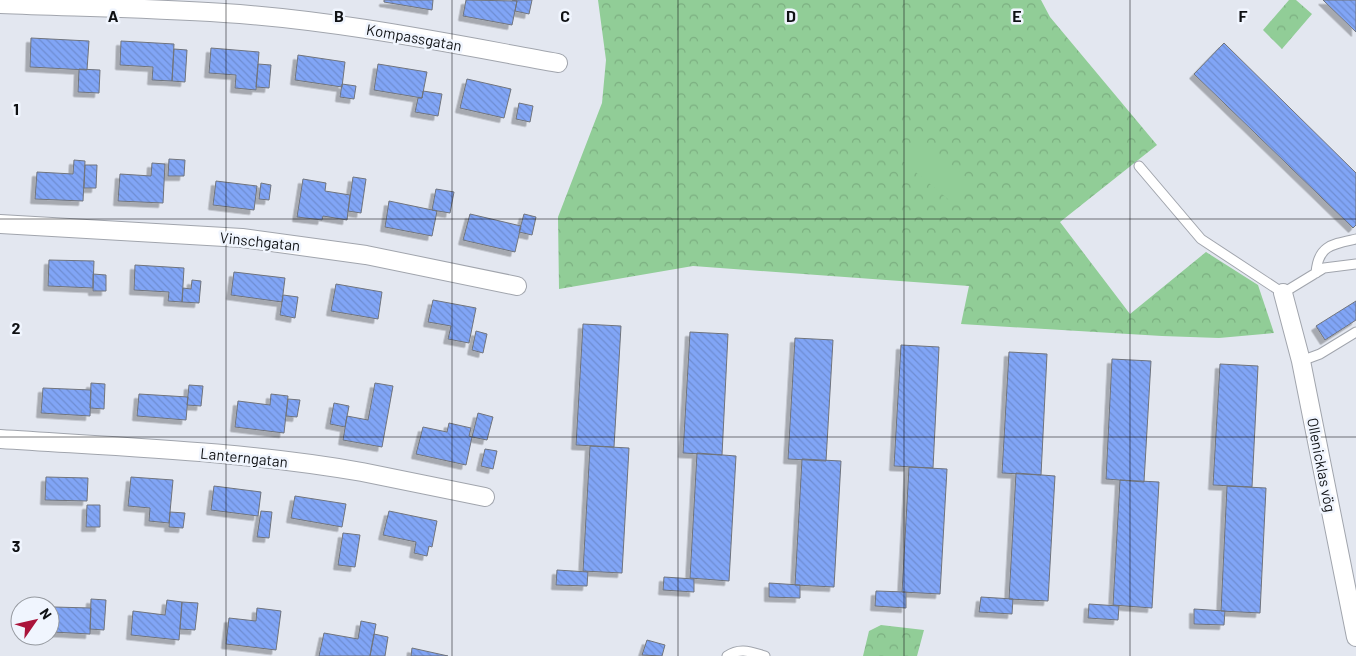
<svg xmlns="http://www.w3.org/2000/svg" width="1356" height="656" viewBox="0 0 1356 656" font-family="Barlow,sans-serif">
  <defs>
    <pattern id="park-crowns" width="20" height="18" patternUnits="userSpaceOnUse" patternTransform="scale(1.25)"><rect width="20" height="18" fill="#91cd97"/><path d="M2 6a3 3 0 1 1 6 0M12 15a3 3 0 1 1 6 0" fill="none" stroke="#7caf81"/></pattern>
    <pattern id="building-back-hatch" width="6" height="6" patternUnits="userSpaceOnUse" patternTransform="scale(1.25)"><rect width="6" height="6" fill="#81a5f6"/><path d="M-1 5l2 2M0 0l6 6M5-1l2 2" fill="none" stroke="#6e8dd2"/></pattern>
    <filter id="shadow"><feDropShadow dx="-4.5" dy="4.5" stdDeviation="0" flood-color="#0004"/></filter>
  </defs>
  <rect width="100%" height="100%" fill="#e3e7f0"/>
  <path fill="url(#park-crowns)" d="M598 0H1041L1050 17 1157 145 1060 222 1130 314 1206 252 1258 285 1274 333 1219 338 1162 336 961 324 969 286 693 266 559 289 558 217 602 103 606 60Z
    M1289 0H1296L1312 14 1282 49 1263 30Z
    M881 625 924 630 917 656H863L869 631Z"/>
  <path fill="#91cd97" d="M919 137 973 183 955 205 900 159Z"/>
  <path fill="url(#building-back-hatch)" stroke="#70747c" filter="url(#shadow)" d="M384 0H433L432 10 384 2Z
    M466 0 517 1 512 25 463 16Z
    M512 0H532L529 14 515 11 517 1Z
    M1323 0H1356V32Z
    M31 38 89 41 87 70 30 67Z
    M121 41 174 44 172 81 152 80 153 67 120 65Z
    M1224 43 1356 173V225L1353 228 1194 74Z
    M211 48 259 52 256 90 235 88 236 75 209 73Z
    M174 49 187 50 185 82 172 81Z
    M298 55 345 62 342 87 295 80Z
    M258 64 271 65 269 88 256 87Z
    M378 64 427 72 422 98 374 90Z
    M79 69 100 70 99 93 78 92Z
    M467 79 511 89 504 118 460 108Z
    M342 84 356 86 354 99 340 97Z
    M423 91 442 94 438 116 415 112 418 98H422Z
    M519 103 533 106 530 122 516 119Z
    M169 159 185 160 184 176H168Z
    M74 160 85 161 83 201 35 199 37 172 73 174Z
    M152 163 165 164 163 203 118 201 120 174 151 176Z
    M85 165H97L96 188H84Z
    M353 177 366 179 361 213 348 211Z
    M303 179 326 183 325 191 350 195 347 220 323 216 322 220 297 217Z
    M216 181 257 186 254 210 213 205Z
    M261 183 271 185 269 200 259 199Z
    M436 189 454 192 450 213 432 210Z
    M389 201 437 211 432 236 385 227Z
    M470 214 521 226 515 252 463 240Z
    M524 214 536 217 532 235 519 232Z
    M49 260 94 261 93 288 48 286Z
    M135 265 184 268 182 302 168 301 169 292 134 290Z
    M234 272 285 278 282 302 231 295Z
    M93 274 106 275V291H93Z
    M192 280 201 281 199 303 182 302 183 288 191 289Z
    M336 284 382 292 378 319 331 311Z
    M283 295 298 297 295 318 280 315Z
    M433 300 476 308 469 343 448 339 451 326 428 322Z
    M1356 301V320L1325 340 1316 326Z
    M583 324 621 326 614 447 576 445Z
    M476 331 487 334 483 353 472 350Z
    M690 332 728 334 722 455 683 453Z
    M795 338 833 340 826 461 788 459Z
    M901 345 939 347 933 468 894 466Z
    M1009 352 1047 354 1041 475 1002 473Z
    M1112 359 1151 361 1144 482 1106 479Z
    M1220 364 1258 366 1252 487 1213 485Z
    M91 383 105 384 104 409 90 408Z
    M375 383 393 386 382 447 343 440 347 416 368 420Z
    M189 385 203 386 201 406 187 405Z
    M43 388 91 390 90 416 41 413Z
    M139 394 188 397 186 420 137 416Z
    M271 394 288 396 284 433 235 427 238 401 270 405Z
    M288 399 300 400 297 417 286 416Z
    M334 403 349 406 345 427 330 424Z
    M478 413 493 417 487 440 472 437Z
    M449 423 471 428 469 436 472 437 466 465 416 454 423 427 447 432Z
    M590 446 629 448 622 573 583 571Z
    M485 449 497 451 493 469 481 466Z
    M697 453 736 456 729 581 690 578Z
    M802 459 841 461 834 587 795 585Z
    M909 467 947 469 940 594 902 592Z
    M1016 473 1055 476 1048 601 1009 599Z
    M46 477 88 478 87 501 45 500Z
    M131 477 173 480 169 523 149 521 150 508 128 506Z
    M1120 480 1159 482 1152 608 1113 605Z
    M214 486 261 492 258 516 211 510Z
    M1227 486 1266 488 1260 613 1221 611Z
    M295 496 346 504 342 527 291 518Z
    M87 505H100V527H86Z
    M261 511 272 512 269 538 257 537Z
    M389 511 437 521 432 547 429 546 427 556 414 553 416 542 383 535Z
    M170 512 185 513 183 528 169 527Z
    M343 533 360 535 355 567 338 565Z
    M557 570 588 572 587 586 556 585Z
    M664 577 694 579V592L663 590Z
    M769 583 800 585V598L769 597Z
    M876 591 906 592V608L875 606Z
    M981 597 1013 599 1012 614 979 612Z
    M91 599 106 600 104 630 90 629Z
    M167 600 182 602 179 640 131 635 133 611 165 615Z
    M182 602 198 603 195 630 180 629Z
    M1089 604 1119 606 1118 620 1088 618Z
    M54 607 91 608 90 634 53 632Z
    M257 608 281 611 276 650 226 644 229 618 256 621Z
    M1194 609 1225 611 1224 625 1194 624Z
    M361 621 376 624 370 656H319L324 633 358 639Z
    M374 634 388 637 385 656H370Z
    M647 640 665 645 662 656 642 655Z
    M412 648 448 656H411Z"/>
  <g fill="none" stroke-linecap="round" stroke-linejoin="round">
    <defs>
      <path id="lane" d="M1139 166 1201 239 1283 293 1324 268 1356 264
        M1316 273C1318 245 1333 244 1356 239
        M1301 361 1320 354 1356 332
        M727 656C740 647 751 652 765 656"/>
      <path id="street" d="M0 4C75 7 149 8 224 13 336 20 447 43 558 63
        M0 224 242 238 366 255 517 286
        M1283 293 1301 361 1356 637
        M0 439C120 447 243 451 362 472 403 480 444 489 485 497"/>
    </defs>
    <use href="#lane" stroke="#a1a5ad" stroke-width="11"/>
    <use href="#street" stroke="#a1a5ad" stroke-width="20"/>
    <use href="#lane" stroke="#fff" stroke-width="9"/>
    <use href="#street" stroke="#fff" stroke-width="18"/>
  </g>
  <path fill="none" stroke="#0f1114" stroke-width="1" stroke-opacity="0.55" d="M226 0V656M452 0V656M678 0V656M904 0V656M1130 0V656M0 219H1356M0 437H1356"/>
  <g text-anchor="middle" stroke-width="5" stroke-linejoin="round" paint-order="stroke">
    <g font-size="15" fill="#0f1114" stroke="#f0f5fe">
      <text transform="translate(414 38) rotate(10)" y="5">Kompassgatan</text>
      <text transform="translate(260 242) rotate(6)" y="5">Vinschgatan</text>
      <text transform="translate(244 458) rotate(6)" y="5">Lanterngatan</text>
      <text transform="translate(1321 465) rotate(79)" y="5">Ollenicklas vög</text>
    </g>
  </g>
  <g font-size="16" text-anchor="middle" font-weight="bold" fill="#0f1114" stroke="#f0f5fe" stroke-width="5" stroke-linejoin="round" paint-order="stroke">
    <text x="113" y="22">A</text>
    <text x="339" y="22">B</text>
    <text x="565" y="22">C</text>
    <text x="791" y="22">D</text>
    <text x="1017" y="22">E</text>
    <text x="1243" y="22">F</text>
    <text x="16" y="115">1</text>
    <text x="16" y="334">2</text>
    <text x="16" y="552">3</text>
  </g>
  <g transform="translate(35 621) rotate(56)"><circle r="24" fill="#f0f5fe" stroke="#969aa0"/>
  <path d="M0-4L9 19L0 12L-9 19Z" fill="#aa133a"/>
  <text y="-8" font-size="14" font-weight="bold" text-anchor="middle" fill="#0f1114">N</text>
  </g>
</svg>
